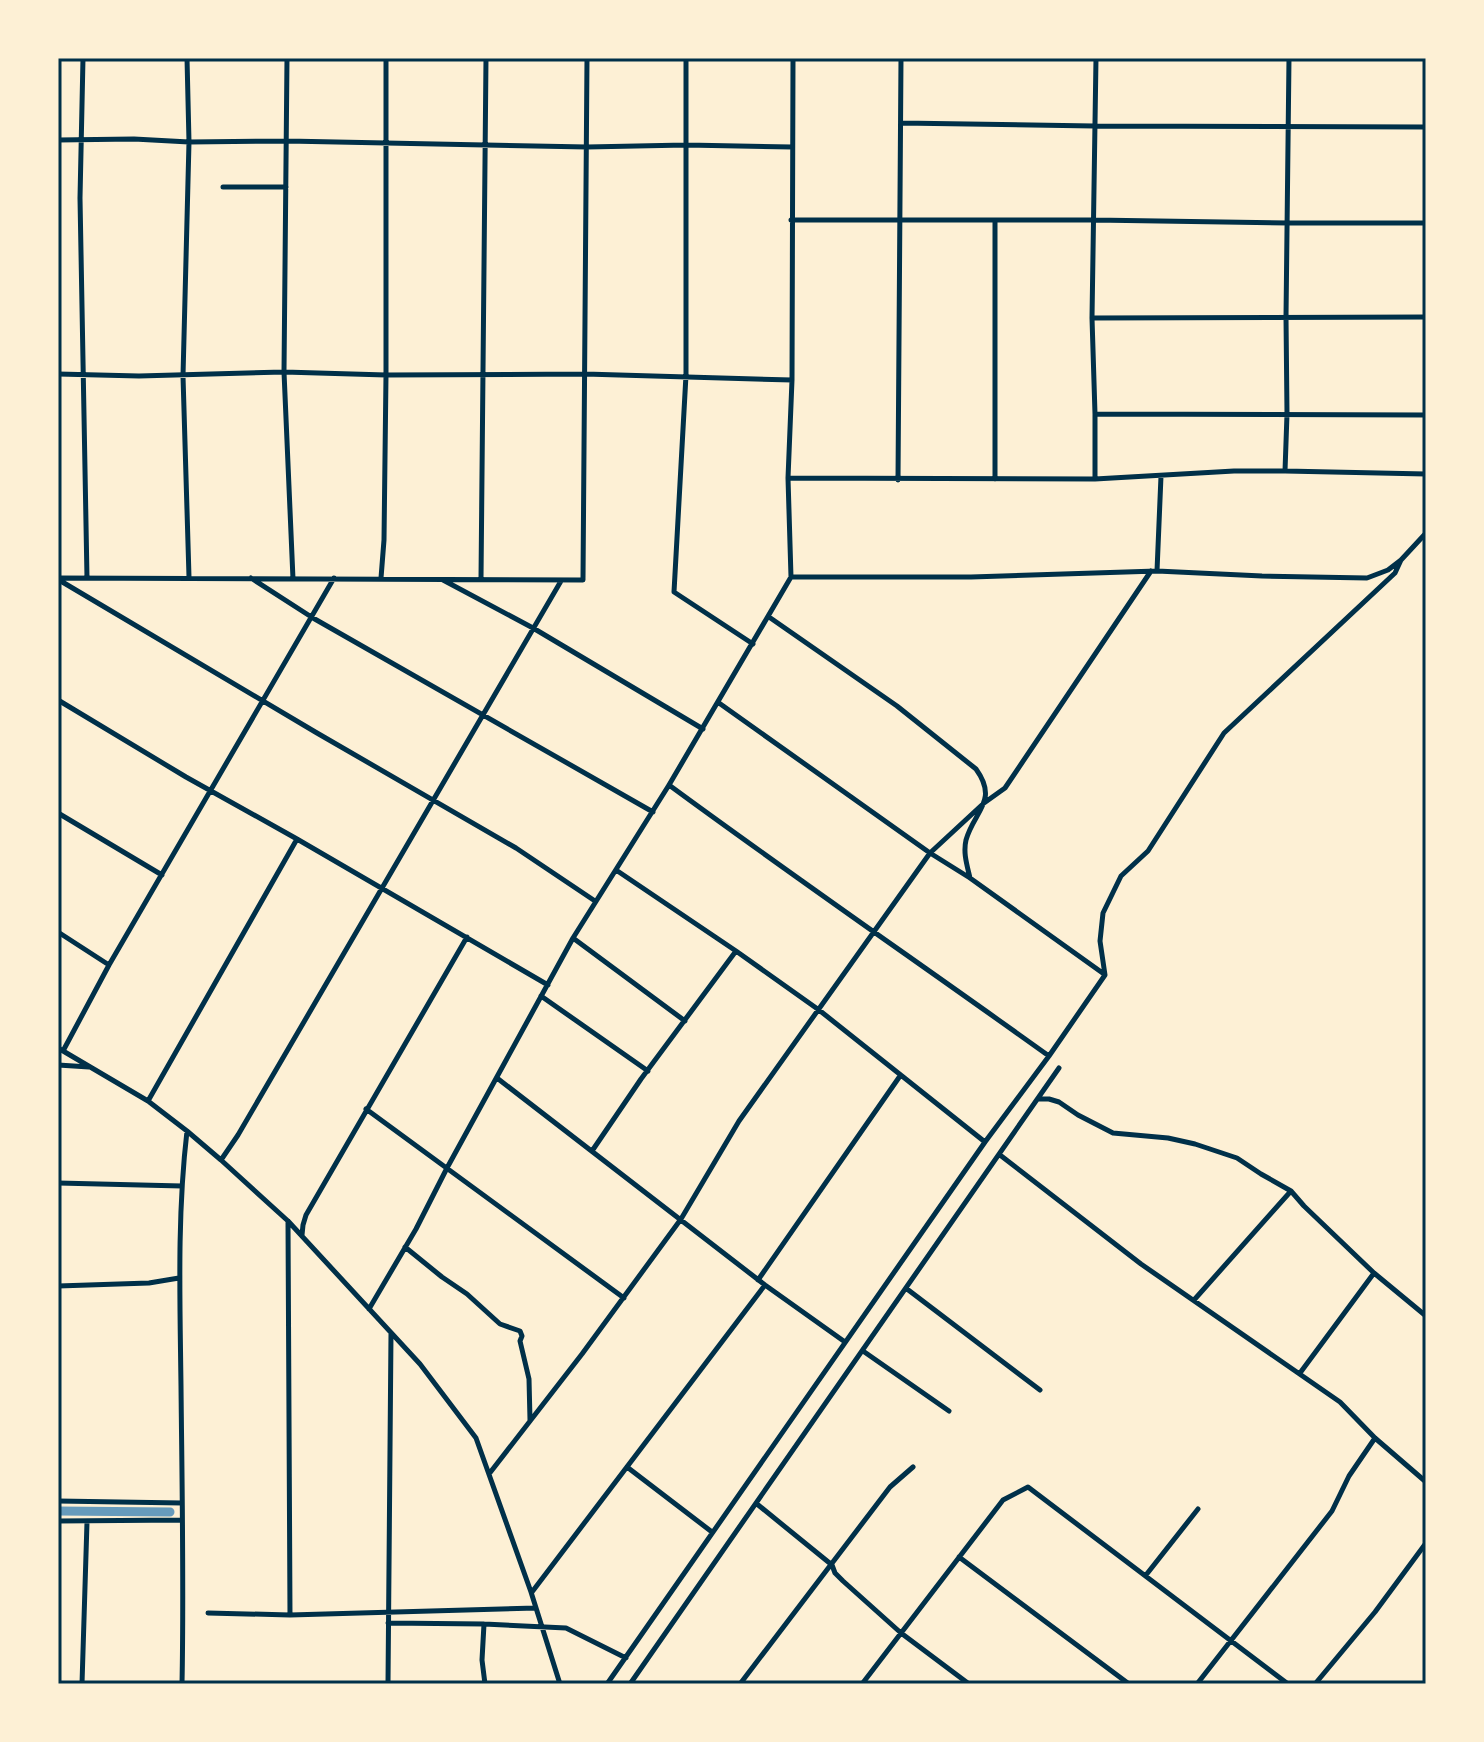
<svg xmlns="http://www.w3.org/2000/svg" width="1484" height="1742" viewBox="0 0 1484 1742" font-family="Georgia,serif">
  <rect width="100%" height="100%" fill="#fdf0d5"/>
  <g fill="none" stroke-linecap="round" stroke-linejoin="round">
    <path stroke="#669bbc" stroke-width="9" d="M58 1511 170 1512"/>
    <path stroke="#003049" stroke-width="5" d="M83 58 80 198 87 578
      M187 58 189 142 183 376 189 577
      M287 58 284 372 293 579
      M686 58V375L674 592 753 644
      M901 123 1094 126 1426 127
      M58 140 134 139 189 142 287 141 587 147 686 145 792 147
      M223 187H286
      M791 220H1094L1288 223H1426
      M1092 318 1426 317
      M58 374 139 376 284 372 386 375 585 374 792 380
      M1095 414 1426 415
      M1285 471 1287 414 1286 317 1289 58
      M788 478 1095 479 1234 471H1285L1426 474
      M995 479V220
      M1095 479V414L1092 318 1096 58
      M898 480 901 58
      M1157 571 1161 476
      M791 577H971L1157 571 1262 576 1367 578 1388 570 1401 560 1426 533
      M58 578 583 580 587 58
      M251 578 313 618 653 812
      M381 578 384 540 386 375V58
      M481 579 486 58
      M59 580 317 733 516 848 595 901
      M443 580 533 628 703 729
      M769 617 897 706 976 769C999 801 974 811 966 840 963 853 967 865 970 878
      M58 700 186 777 297 839 548 985
      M719 703 930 853 970 878 1104 974
      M669 785C794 877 922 965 1049 1056
      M58 813 162 875
      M616 870 736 951 819 1010 985 1142
      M58 932 109 965
      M573 938 685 1021
      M541 996 648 1071
      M58 1048 148 1101 187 1131 221 1160 288 1221 420 1364 476 1438 531 1592 560 1684
      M63 1051 109 965 334 578
      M58 1065 89 1067
      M497 1078 765 1285 845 1342
      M1039 1099H1049L1059 1102 1078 1115 1113 1133 1168 1138 1195 1144 1237 1158 1261 1174 1291 1191 1304 1206 1374 1273 1426 1316
      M148 1101 297 839
      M366 1109 624 1298
      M592 1151 641 1079 736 951
      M1000 1155 1141 1264 1340 1402 1375 1438 1426 1482
      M221 1160 238 1135 561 581
      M58 1183 182 1186
      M288 1221 290 1615
      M302 1235 303 1225 306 1215 467 937
      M405 1247 442 1277 467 1294 500 1324 520 1331 522 1336 520 1341 529 1379 530 1420
      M758 1280 900 1076
      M58 1286 149 1283 179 1278
      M907 1289 1040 1390
      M1194 1300 1291 1191
      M369 1309 416 1229 447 1168 573 938 669 785 791 577 788 478 792 380 793 58
      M863 1351 949 1411
      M1300 1373 1374 1273
      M627 1467 712 1532
      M489 1474 582 1354 681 1219 739 1121 930 853 984 803 1005 788 1151 571
      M58 1501 182 1503
      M757 1504 832 1565 835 1573 843 1581 901 1633 969 1684
      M58 1521 182 1520
      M959 1557 1129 1684
      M1146 1575 1198 1509
      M532 1592 765 1285
      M208 1613 290 1615 536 1608
      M388 1623 484 1624 566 1628 626 1658
      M484 1624 482 1660 485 1684
      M82 1684 87 1522
      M182 1684C184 1585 182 1485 181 1386 180 1301 177 1216 187 1131
      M388 1684 391 1333
      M607 1684 985 1142 1049 1056 1105 975 1100 941 1103 913 1121 876 1148 851 1224 733 1395 573 1401 560
      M630 1684 1059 1068
      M740 1684 890 1487 913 1467
      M862 1684 1003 1500 1028 1487 1288 1684
      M1197 1684 1332 1511 1349 1476 1375 1438
      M1315 1684 1375 1612 1426 1543"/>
  </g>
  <rect width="1484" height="1742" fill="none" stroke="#fdf0d5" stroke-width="120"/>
  <rect x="60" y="60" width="1364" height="1622" fill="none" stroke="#003049" stroke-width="3"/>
</svg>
